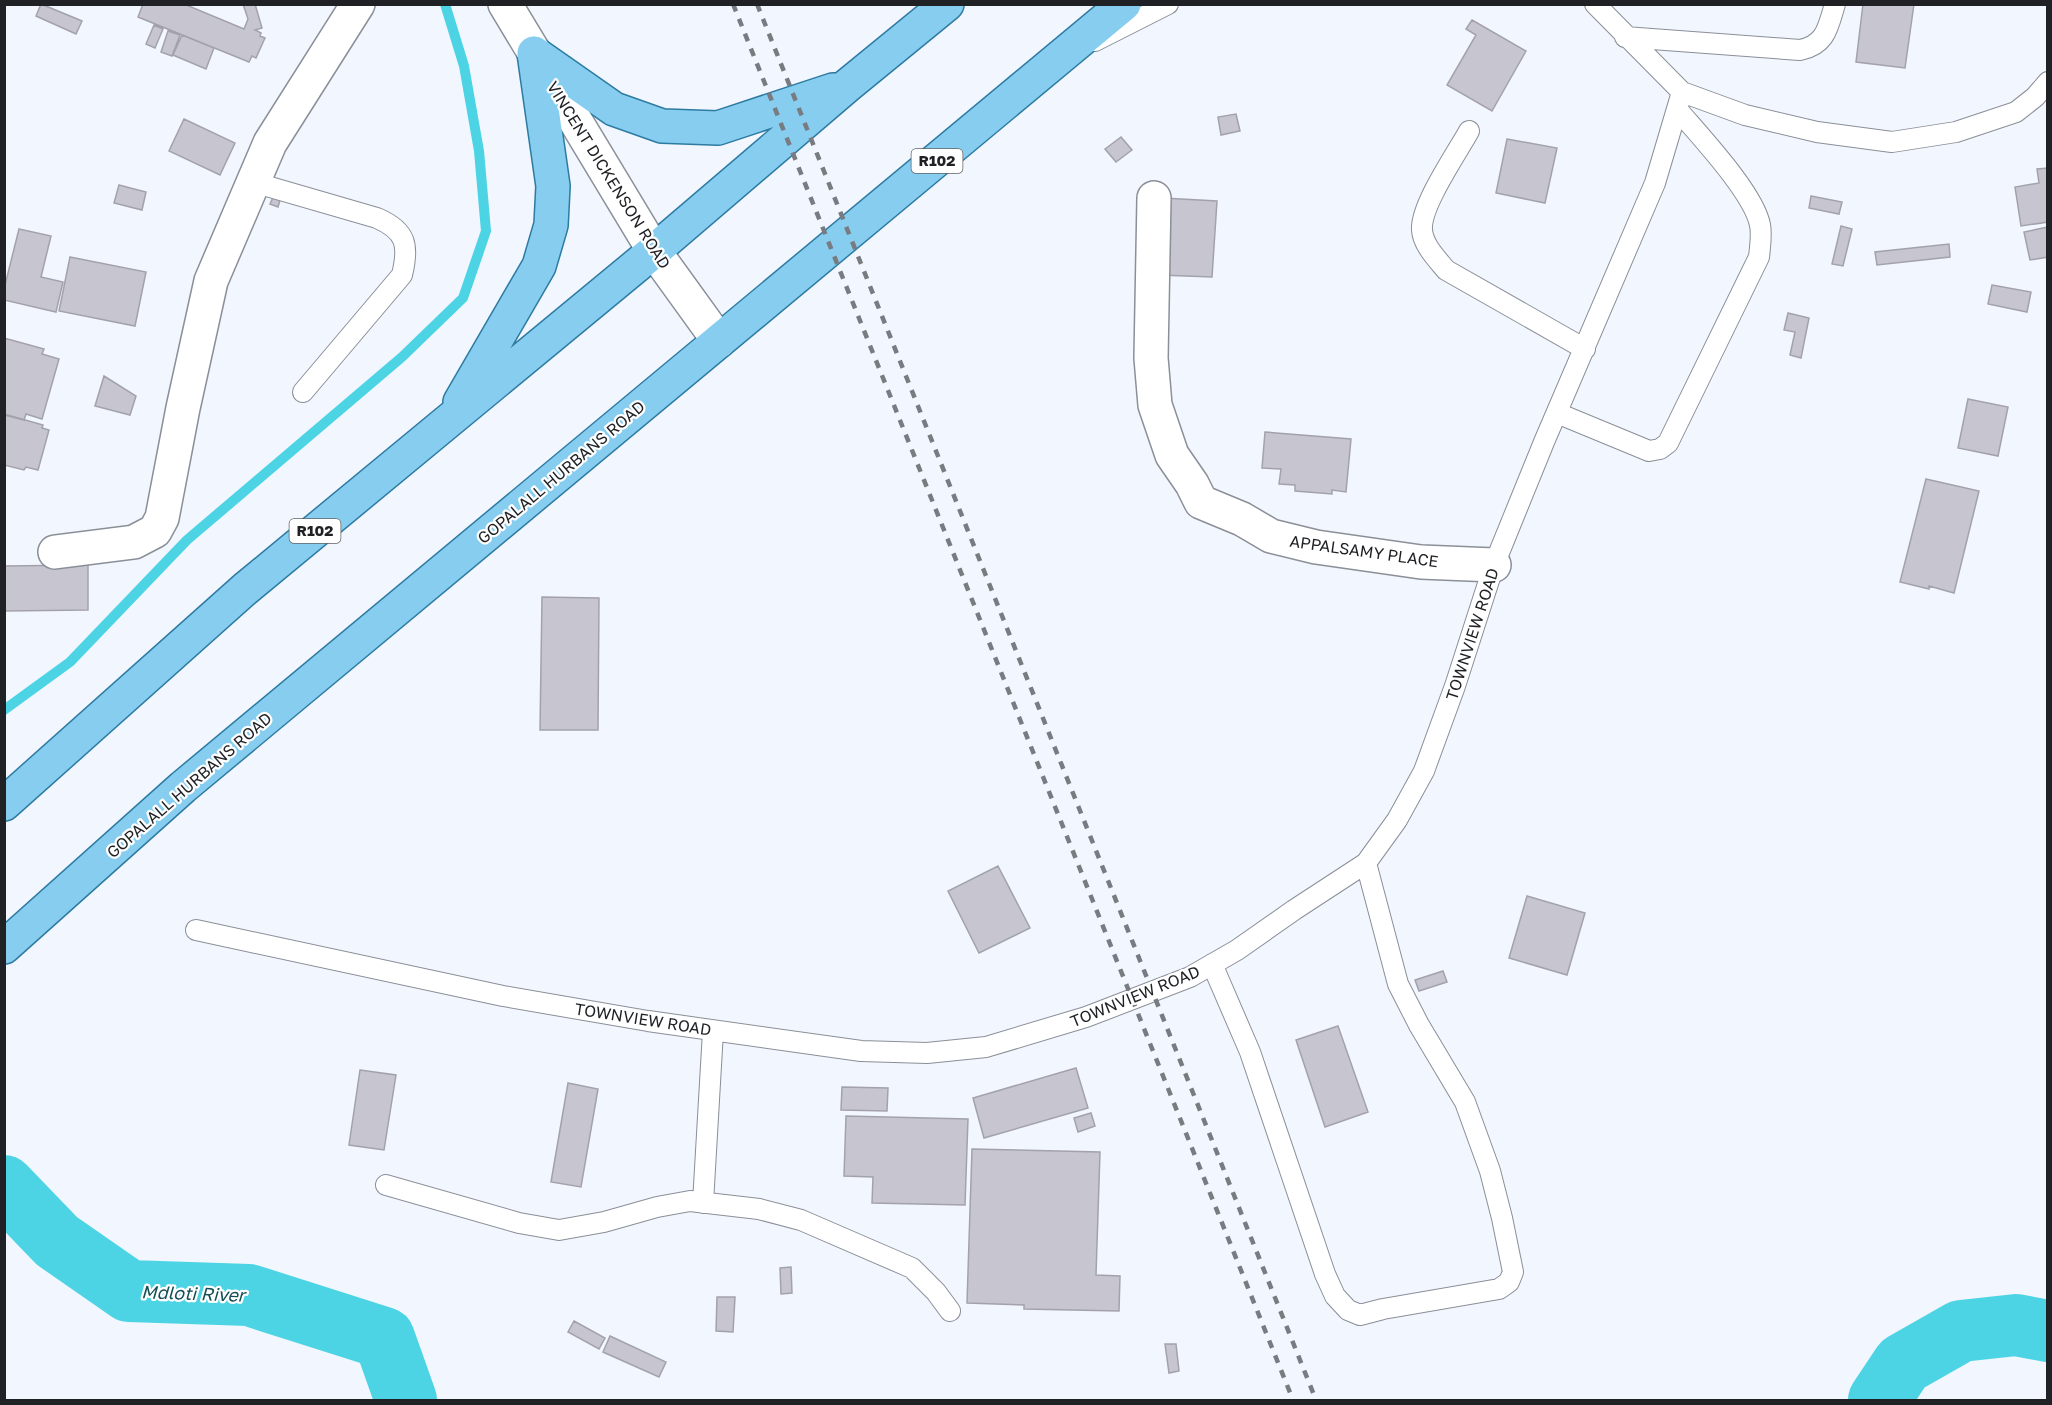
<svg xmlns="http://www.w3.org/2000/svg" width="2052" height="1405" viewBox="0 0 2052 1405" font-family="'Golos Text',sans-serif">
  <rect width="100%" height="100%" fill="#f2f6fe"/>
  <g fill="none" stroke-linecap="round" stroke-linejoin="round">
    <path stroke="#4cd4e5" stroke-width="10" d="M4 710 70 662 187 540 402 357 463 298 486 231 479 151 464 66 445 4"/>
    <path stroke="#4cd4e5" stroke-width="62" d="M4 1186 57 1241 129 1291 249 1295 384 1338 406 1400
      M1879 1400 1903 1364 1961 1331 2016 1325 2048 1331"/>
  </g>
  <path fill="#c6c5d0" stroke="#a3a2ac" stroke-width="1.5" d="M41 4 82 21 76 34 36 16Z
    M143 4H184L244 29 248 19 243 4H255L262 28 255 30 261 33 260 36 265 38 256 58 252 56 249 62 138 17Z
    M1863 4H1914L1905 68 1856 62Z
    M1472 20 1526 51 1492 111 1447 85 1476 35 1466 29Z
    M154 25 163 29 155 48 146 44Z
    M168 31 180 35 172 56 161 52Z
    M182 35 214 48 206 69 173 55Z
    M1236 114 1240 131 1221 135 1218 117Z
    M184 119 235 143 220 175 169 151Z
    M1121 137 1132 150 1116 162 1105 149Z
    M1507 139 1557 148 1545 203 1496 193Z
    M2048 168V222L2021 226 2015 187 2039 183 2037 169Z
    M119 185 146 192 142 210 114 203Z
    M274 195 281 197 278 207 270 204Z
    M1811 196 1842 202 1839 214 1809 208Z
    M1163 198 1217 201 1212 277 1159 275Z
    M1841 226 1852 229 1843 266 1832 264Z
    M2048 227V257L2030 260 2024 232Z
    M19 229 51 236 41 277 63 282 56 312 4 300V289Z
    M1949 244 1950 257 1877 265 1875 252Z
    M70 257 146 272 135 326 59 311Z
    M1992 285 2031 292 2027 312 1988 304Z
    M1788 313 1809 318 1801 358 1790 355 1795 332 1784 330Z
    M4 338 44 349 42 354 59 359 42 419 26 414 24 420 4 415Z
    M104 376 136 396 130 415 95 406Z
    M1968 399 2008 407 1998 456 1958 448Z
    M4 414 43 425 42 428 49 430 38 470 26 467 24 470 4 465Z
    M1265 432 1351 439 1346 492 1332 490V494L1295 491V485L1279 484 1281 469 1262 468Z
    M1926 479 1979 491 1954 593 1929 586V589L1900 582Z
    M88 565V610L4 611V566Z
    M542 597 599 598 598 730H540Z
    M998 866 1030 928 979 953 948 891Z
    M1527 896 1585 913 1567 975 1509 958Z
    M1443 971 1447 982 1419 991 1415 980Z
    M1338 1026 1368 1112 1325 1127 1296 1040Z
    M1076 1068 1088 1108 984 1138 973 1098Z
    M360 1070 396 1075 384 1150 349 1145Z
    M568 1083 598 1089 581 1187 551 1182Z
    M842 1087 888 1088 887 1111 841 1110Z
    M1091 1113 1095 1126 1078 1132 1074 1118Z
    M846 1116 968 1119 965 1205 872 1203 873 1177 844 1176Z
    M972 1149 1100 1152 1096 1275 1120 1276 1119 1311 1024 1309V1305L967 1303Z
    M791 1267 792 1293 781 1294 780 1268Z
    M717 1297H735L733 1332 716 1331Z
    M574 1321 605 1338 599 1349 568 1332Z
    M610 1336 666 1362 659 1377 603 1352Z
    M1165 1344H1176L1179 1371 1169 1373Z"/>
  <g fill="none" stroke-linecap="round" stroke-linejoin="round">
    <defs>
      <path id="lane" d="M1595 4 1682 92 1745 115 1817 132 1892 142 1956 132 2016 112 2035 97 2048 82
        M1625 37 1800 50C1826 45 1828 27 1835 4
        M1095 41 1168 4
        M1469 131C1457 153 1420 206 1422 230 1423 245 1437 259 1446 270L1585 349
        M253 182 377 218C407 231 409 246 402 275L303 392
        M1557 413 1649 451 1660 449 1668 443 1759 257C1760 247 1762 235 1760 225 1754 193 1699 135 1677 109
        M196 930 503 996 648 1021 861 1051 927 1053 986 1047 1086 1017 1190 977 1237 950 1294 910 1366 863 1397 820 1424 771 1455 686 1494 565 1544 442 1655 183 1682 92
        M1212 964 1250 1052 1325 1274 1335 1296 1348 1310 1360 1315 1383 1309 1499 1289 1509 1282 1513 1272 1502 1218 1490 1171 1465 1102 1419 1025 1398 984 1366 863
        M386 1185 519 1223 559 1230 604 1222 657 1207 690 1201 759 1209 801 1220 912 1268 936 1292 950 1311
        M703 1203 713 1031"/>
      <path id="street" d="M1154 198 1151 358 1155 405 1172 455 1192 484 1201 502 1242 519 1271 536 1316 547 1421 562 1494 565
        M55 552 134 542 155 531 162 518 183 408 211 281 270 143 358 4"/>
      <path id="secondary" d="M505 4 654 251 719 341"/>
      <path id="primary" d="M534 53 614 109 662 126 718 128 833 90
        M460 402 539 266 551 225 553 186 534 53
        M4 804 245 589 654 251 848 85 947 4
        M4 947 183 787 1124 4"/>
    </defs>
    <use href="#lane" stroke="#8a8f98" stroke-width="22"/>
    <use href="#street" stroke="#8a8f98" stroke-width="36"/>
    <use href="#secondary" stroke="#8a8f98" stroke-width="36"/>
    <use href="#primary" stroke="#2e7ba2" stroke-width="36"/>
    <use href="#lane" stroke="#fff" stroke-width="20"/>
    <use href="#street" stroke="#fff" stroke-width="33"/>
    <use href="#secondary" stroke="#fff" stroke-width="33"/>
    <use href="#primary" stroke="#86cdf0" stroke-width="33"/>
    <path stroke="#787b80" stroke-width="4.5" stroke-dasharray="8 8" stroke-linecap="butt" d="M733 4 1293 1400
      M757 4 1316 1400"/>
  </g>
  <g text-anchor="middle" stroke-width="4.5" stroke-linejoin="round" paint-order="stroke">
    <g fill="#fff" stroke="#626466" stroke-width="1.5">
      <rect x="911.5" y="149" width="51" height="24" rx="4.5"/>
      <rect x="289.5" y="519" width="51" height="24" rx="4.5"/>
    </g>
    <g font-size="15" font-weight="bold" fill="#1f2124">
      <text x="937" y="166">R102</text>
      <text x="315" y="536">R102</text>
    </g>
    <g font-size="16" fill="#1f2124" stroke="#fff">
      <text transform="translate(609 175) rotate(58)" y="6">VINCENT DICKENSON ROAD</text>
      <text transform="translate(561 472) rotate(-40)" y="6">GOPALALL HURBANS ROAD</text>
      <text transform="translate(1364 551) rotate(8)" y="6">APPALSAMY PLACE</text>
      <text transform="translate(1472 634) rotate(-72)" y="6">TOWNVIEW ROAD</text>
      <text transform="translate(189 785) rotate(-41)" y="6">GOPALALL HURBANS ROAD</text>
      <text transform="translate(1135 996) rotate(-22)" y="6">TOWNVIEW ROAD</text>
      <text transform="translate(643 1019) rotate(9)" y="6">TOWNVIEW ROAD</text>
    </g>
    <g font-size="18" font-style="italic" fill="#154f56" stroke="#fff">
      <text transform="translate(193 1294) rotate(2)" y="6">Mdloti River</text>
    </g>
  </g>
  <rect width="2052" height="1405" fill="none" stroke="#1f2124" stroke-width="12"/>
</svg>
